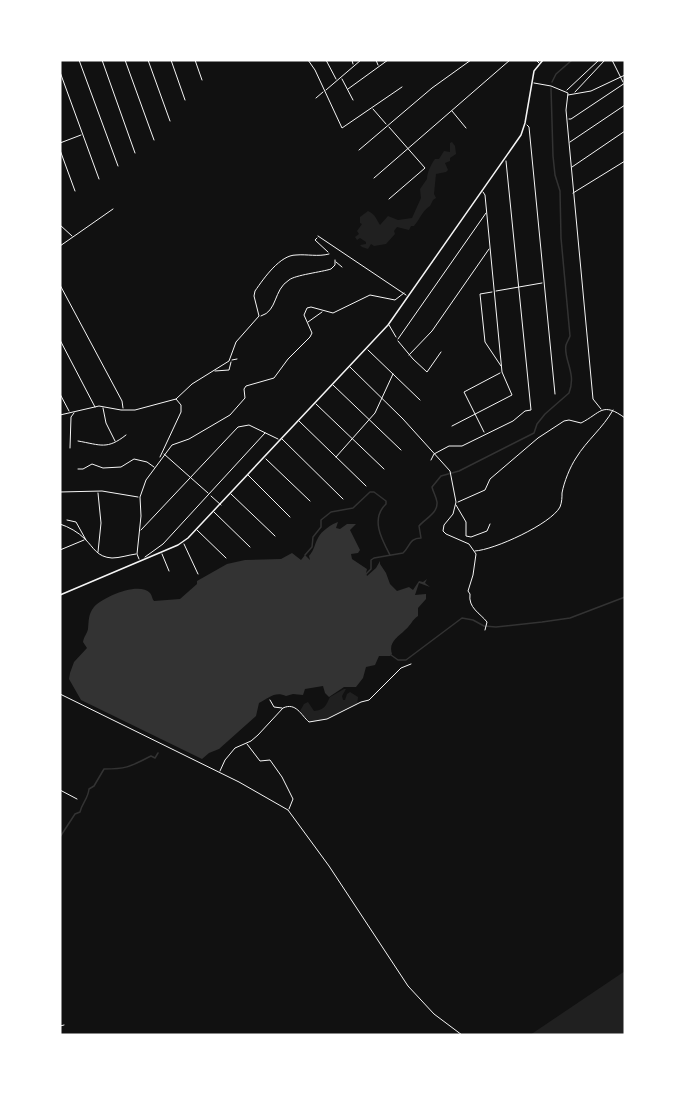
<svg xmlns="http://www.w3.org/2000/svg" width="685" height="1095" viewBox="0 0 685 1095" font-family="'Alegreya Sans',sans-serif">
  <rect width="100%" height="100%" fill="#111"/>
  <path fill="#202020" d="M452 142 455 146 456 154 450 158V161L445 163 448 170 446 172 436 174 434 194 436 198 433 200 430 206C422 211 420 219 414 226H411L409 230 397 227 394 231 395 234 386 244 374 246 371 244 368 249 362 247 360 245 366 244V242L360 238 357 240 355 237 359 234 357 231 362 224 360 223V217L368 211C376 215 376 219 380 225L388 216 398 220 412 218 421 198 420 189 427 179C427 173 431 164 435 159H439L444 151 450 152V143Z
    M344 689H346L342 696 343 700H345L347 694 350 692 358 697 357 705C342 710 325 724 309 721L300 711 304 704 308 702 314 711C325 710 326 705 330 697Z
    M625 971V1035H530Z"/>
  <path fill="#333" d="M338 522 336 528 340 529 347 524H356L350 530 360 550 358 553 351 554 352 559 367 569 366 573 367 576 376 568 380 561V564L386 573 390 584 397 591 409 587 413 590 419 581 423 582 427 579 425 583 430 587 419 583 415 595 426 594V599L418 608V616C412 620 411 625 405 630 398 637 388 642 392 654L390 656H379L375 665 366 667 363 678 356 687H344L329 697 325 693 323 686 305 689 303 695 293 694 286 696C275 691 269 698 259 703L256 716 219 749 209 753 202 759 81 700 69 679 70 673 74 662 87 648 83 642C84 636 87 634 88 629 89 620 88 615 94 607 103 597 139 581 150 593 152 595 152 599 154 601L180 599 197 584V581L227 564 245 560 281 559 292 553 301 560 305 555 310 560 309 556C315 549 314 545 318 538 321 531 332 524 338 522Z"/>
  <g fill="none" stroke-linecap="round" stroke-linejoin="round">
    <path stroke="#333" stroke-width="1.5" d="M552 82 556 74 572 60
      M305 555 312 547 313 537 321 527V520L331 512 353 508 370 492H374L386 501V504C370 519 382 540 390 555
      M366 574 371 569V560L374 558 403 553C410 547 409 538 421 538L419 526C426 518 438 513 437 502 436 496 433 492 432 487L441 476 459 471 534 433 537 424 545 414 569 393C577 373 563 359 566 345 567 342 569 339 570 336L561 238 560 191 555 175 553 156 551 88
      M391 655 398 660H406L462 618 473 620 484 626 496 627 542 622 570 618 625 597
      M60 837 75 814 80 812C82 803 88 799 89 789L94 786 104 769C128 769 131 766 151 756L155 758 158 753"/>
    <path stroke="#f5f5f5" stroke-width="1" d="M79 60 118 166
      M102 60 135 153
      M125 60 154 140
      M148 60 170 121
      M171 60 185 100
      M195 60 202 80
      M308 60 315 70 342 128 402 87
      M326 60 336 79
      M352 60 353 64
      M376 60 378 65
      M536 60 539 63
      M612 60 623 82
      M60 72 99 179
      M342 79 353 100
      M534 83 551 86 568 93 566 110 593 399 601 409
      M348 89 388 60
      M326 90 361 60
      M567 90 599 60
      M575 92 605 60
      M568 95 591 91 625 75
      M316 98 323 92
      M373 109 386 124
      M452 111 466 128
      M569 119H571L625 83
      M527 125 529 127 555 394
      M570 142 625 105
      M60 143 81 135
      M60 150 75 191
      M359 150 432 88 471 60
      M572 167 625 131
      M374 178 510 60
      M573 193 625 161
      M389 199 425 168 389 127
      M60 225 72 236
      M318 236 406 295
      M317 238 315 240 328 252
      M60 246 113 209
      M336 262 342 267
      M60 285 122 401 123 408
      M496 291 542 283
      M492 292 480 294 485 342 501 366
      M261 316C278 311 273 290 289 280 295 275 322 272 331 269L335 265V260
      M308 322 322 312
      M389 325 396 337
      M398 339 486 213
      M60 340 95 407
      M398 341 413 359 427 372 441 352
      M368 350 420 400
      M409 355 432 331 489 249
      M232 360 237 359
      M350 367 403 419 450 471 456 502 453 514 444 525 443 531 446 534 469 544 476 554 473 575 468 591 470 594C468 608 480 613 487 622L485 630
      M215 371 229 370 231 362
      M333 385 401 450
      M60 394 69 411
      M176 399 192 384 229 361 236 342 259 316 254 296 255 291C264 278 280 255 296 255 307 254 318 257 329 254
      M316 404 384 469
      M103 408 106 423 115 441
      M60 415 99 406 121 410H135L176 399 181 405V412L160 457
      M299 421 366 486
      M452 426 512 395 502 372 485 195 483 192
      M484 432 464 392 500 373
      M282 439 343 499
      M78 441C101 445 107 450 126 435
      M70 448 71 417 74 413
      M164 454 208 493
      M336 457 375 413 393 374
      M266 459 310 501
      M431 460 434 454 449 446H462L513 421 525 411 531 410 506 161
      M78 469H83L92 464 103 468 121 467 134 459 147 462 154 467
      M248 475 290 517
      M60 492 102 491 138 497
      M98 493 101 523 98 552
      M231 494 275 536
      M211 496 221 505
      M458 502 485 490 490 479 538 438 564 421 569 420 581 423C601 413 602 401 625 418
      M456 505 466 522V536L471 537 487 531 490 524
      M214 512 250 547
      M67 520 76 522 86 540
      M60 524C69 527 78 532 85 539 94 548 97 557 112 558 120 558 128 555 136 554
      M141 530 238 427 249 425 278 439
      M197 530 226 558
      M184 544 198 574
      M60 550 84 540
      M475 551C494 550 551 524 560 507 562 502 562 497 562 493 564 482 570 467 576 458 587 440 603 428 613 410
      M162 554 169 571
      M145 557 163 544 265 433
      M139 559 137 554 141 516 140 497 146 480 172 445 189 439 230 415 245 398 244 389 246 386 274 378 288 359 310 337 312 333 304 315 307 308 311 307 333 313 370 295 395 300 404 293
      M60 694 239 782 288 810 329 866 408 986 434 1014 462 1035
      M270 700 274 707 282 708
      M247 744 260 761 270 760 282 777 293 799 289 809
      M220 771 225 760 235 748 251 741 258 735 283 708C296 702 301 715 309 722L327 719 361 702 369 700 401 668 411 664
      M60 790 77 799
      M60 1026 64 1025"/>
    <path stroke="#f5f5f5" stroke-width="1.5" d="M60 595 178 545 188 538 388 325 521 135 525 123 534 71 543 60"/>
  </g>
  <rect width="685" height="1095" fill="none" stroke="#ffffff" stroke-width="123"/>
</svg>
